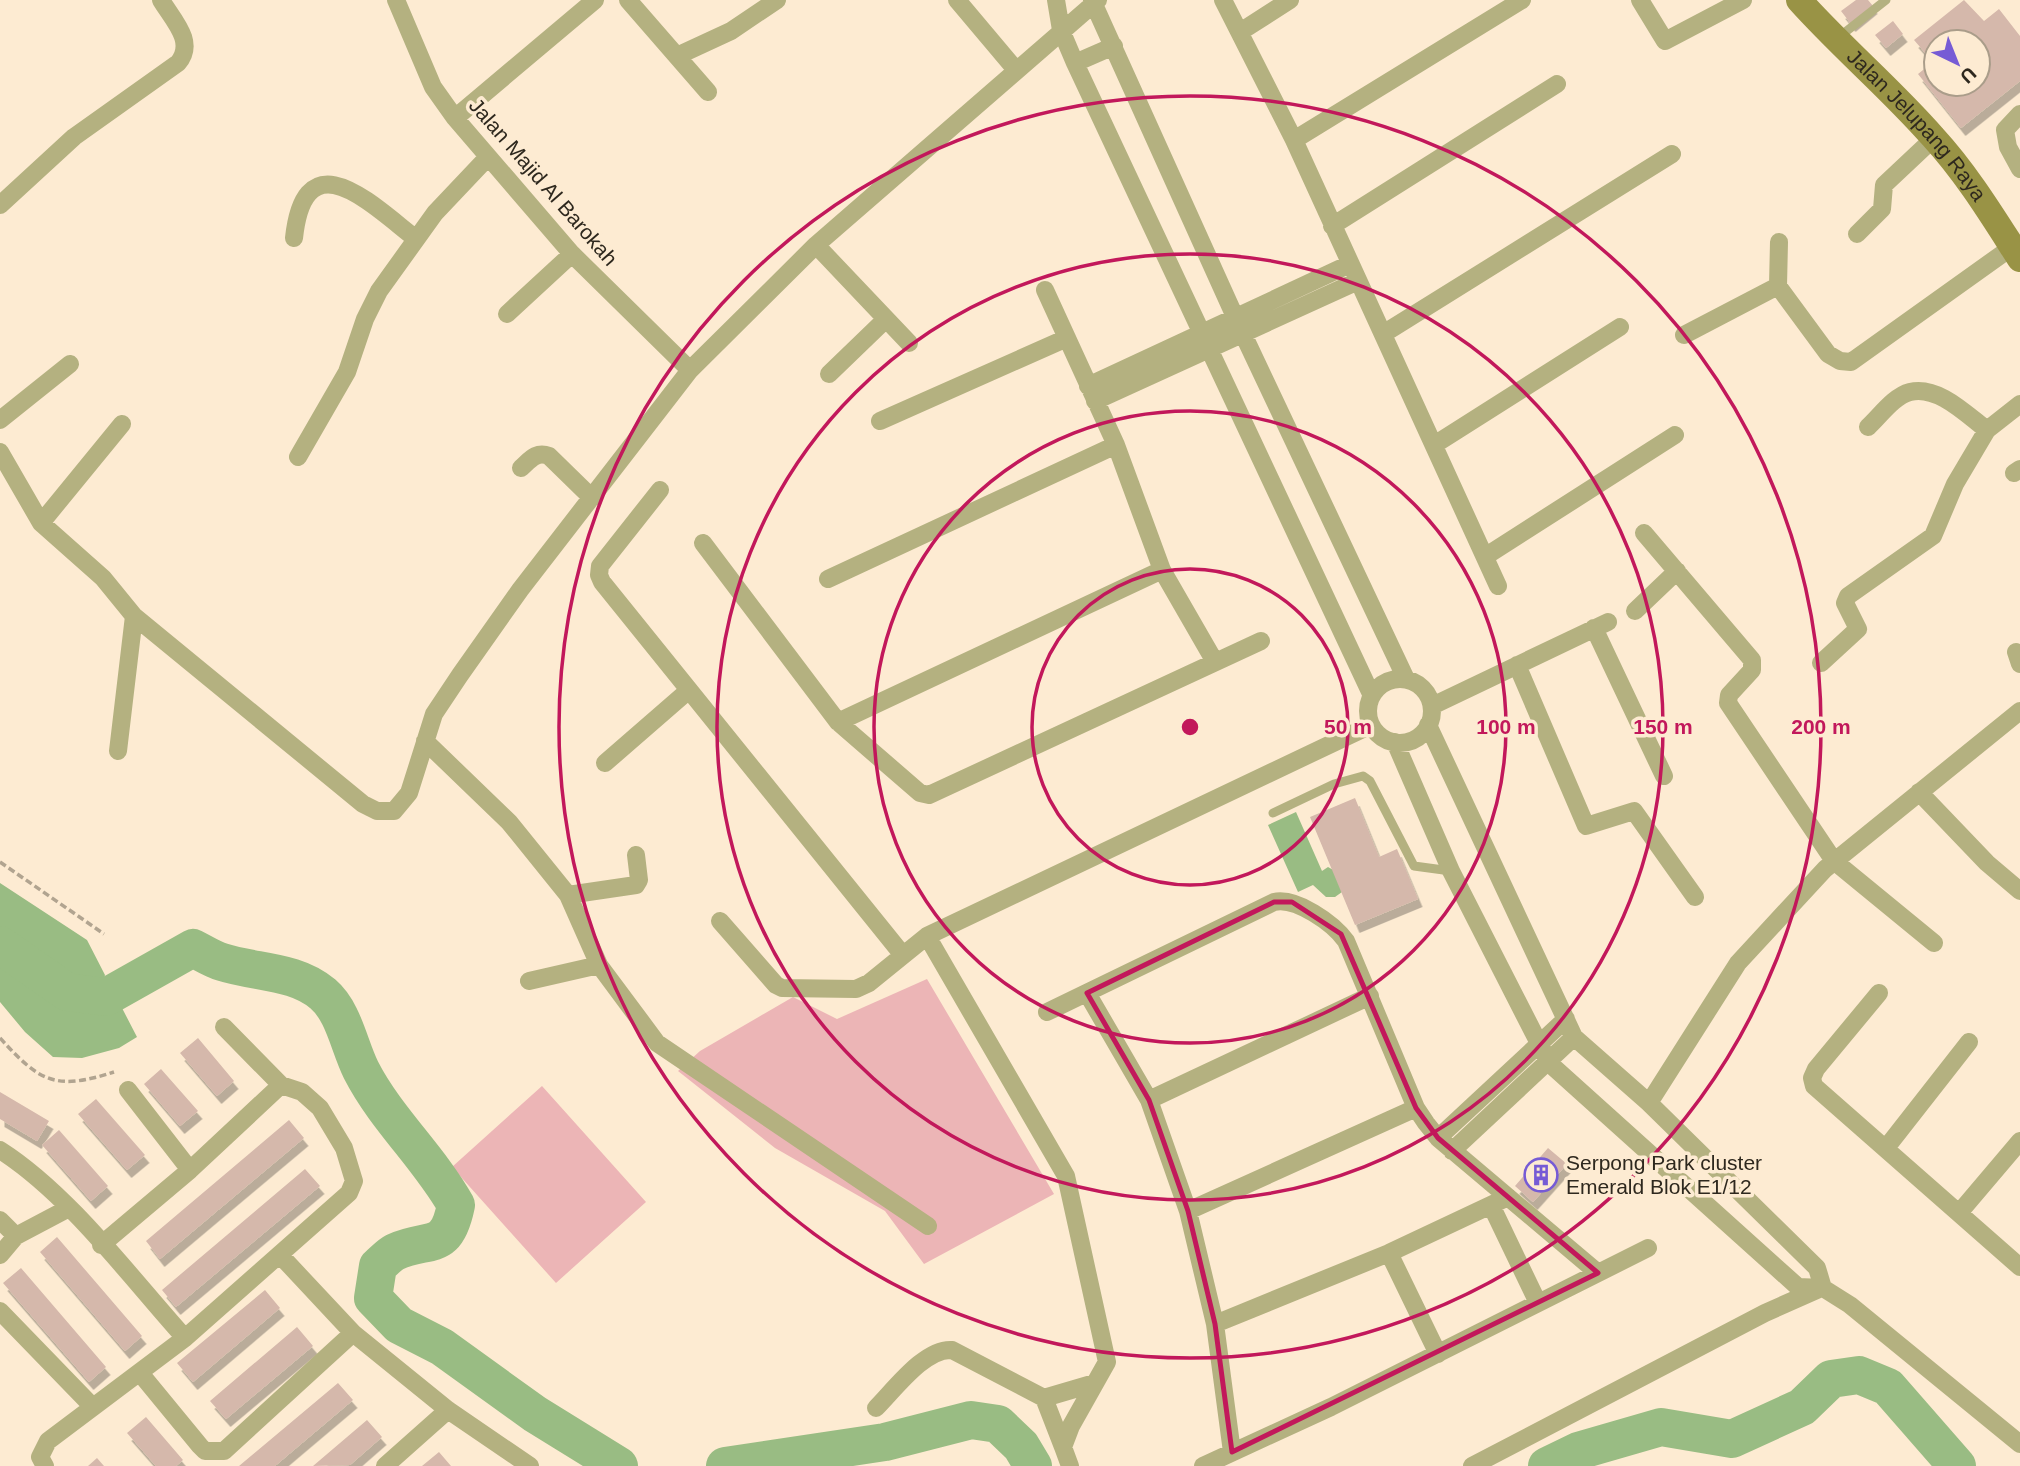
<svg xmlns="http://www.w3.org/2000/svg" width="2020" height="1466" viewBox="0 0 2020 1466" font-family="Helvetica,sans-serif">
  <defs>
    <filter id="shadow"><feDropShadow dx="4.5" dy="8" stdDeviation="0" flood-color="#0004"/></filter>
  </defs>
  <rect width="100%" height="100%" fill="#fdebd2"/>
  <path fill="#ecb5b6" d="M927 979 1054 1194 924 1264 885 1211 775 1148 678 1071 700 1051 793 997 837 1019Z
    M542 1086 646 1202 556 1283 452 1167Z"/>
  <path fill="#99bc83" d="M1296 812 1322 871 1328 867 1335 871 1342 892 1335 897H1326L1313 885 1298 892 1268 825Z
    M0 883 87 940 105 975C100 988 105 996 113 1007L122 1008 137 1037 119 1048 82 1058 53 1057 25 1032 0 1002Z"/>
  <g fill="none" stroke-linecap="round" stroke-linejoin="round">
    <path stroke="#99bc83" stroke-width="38" d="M0 945 67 992 106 997 193 948C203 953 212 959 222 962 256 973 295 970 323 994 344 1012 349 1046 361 1070 386 1119 429 1157 456 1205 446 1254 430 1236 395 1252 389 1255 383 1262 378 1266L373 1298 399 1325 442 1347 535 1414 619 1466
      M725 1466 885 1442 971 1420 998 1424 1021 1446 1033 1466
      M1547 1466 1578 1451 1661 1427 1732 1439 1802 1407 1831 1379 1859 1375 1888 1387 1957 1466"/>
  </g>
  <path fill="#d5b8ab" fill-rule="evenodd" filter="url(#shadow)" d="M1856 0H1868L1873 6 1851 24 1841 11Z
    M1964 0 1984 21 1999 9 2020 36V81L1961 128 1918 74 1933 62 1914 40ZM1936 42H1978V84H1936Z
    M1893 21 1903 34 1886 48 1875 35Z
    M1355 798 1379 857 1397 849 1418 899 1355 925 1310 817Z
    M198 1038 234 1081 217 1096 180 1053Z
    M161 1069 198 1111 180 1126 144 1084Z
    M0 1092 49 1121 37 1141 0 1119Z
    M96 1099 145 1155 127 1170 78 1114Z
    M289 1120 304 1138 160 1259 146 1241Z
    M59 1130 108 1186 91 1201 42 1145Z
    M1548 1148 1567 1164 1533 1202 1515 1186Z
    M305 1169 320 1186 176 1307 162 1290Z
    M57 1237 142 1336 125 1351 40 1252Z
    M21 1268 106 1367 89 1382 3 1283Z
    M265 1290 280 1308 193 1382 177 1363Z
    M297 1327 313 1346 226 1419 210 1401Z
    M338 1383 353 1400 295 1449 275 1466H239Z
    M146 1417 183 1460 176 1466H156L127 1433Z
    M367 1420 382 1437 350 1465 313 1466Z
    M439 1452 451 1466H422Z
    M97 1458 104 1466H88Z"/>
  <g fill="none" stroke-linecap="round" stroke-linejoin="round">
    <path stroke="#b1a490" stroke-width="3.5" stroke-dasharray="7 3.5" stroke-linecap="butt" d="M0 862 104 934
      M0 1038C40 1082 55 1091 114 1072"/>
    <path stroke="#b4b180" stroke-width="9" d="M1839 37 1886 0
      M1273 813 1334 784 1363 776 1370 781 1414 866 1451 871"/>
    <path stroke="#b4b180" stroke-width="18" d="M396 0 433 87 455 118 572 254 690 370
      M628 0 708 92
      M957 0 1016 70
      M1056 0 1061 30 1075 63 1372 696
      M1092 0 1236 319 1406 679
      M1223 0 1294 140 1498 586
      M1640 0 1665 41 1743 0
      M1240 32 1290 0
      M677 56 731 31 777 0
      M1075 63 1114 46
      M2020 114 2005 130 2008 147 2020 169
      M455 118 595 0
      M1294 140 1522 0
      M0 205 74 137 178 63C196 42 173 20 161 0
      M1332 226 1557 84
      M1857 234 1882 209 1884 185 1934 138
      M294 238C305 137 371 204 415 238
      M1779 242 1778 286 1828 354 1840 361 1851 362 2012 247
      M816 245 909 343
      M1045 290 1116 445 1162 570 1215 662
      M507 314 572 254
      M1383 334 1672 154
      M1684 335 1778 286
      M829 374 886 319
      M1088 386 1350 264
      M1095 401 1358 281
      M0 420 70 364
      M880 421 1067 338
      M1868 427C1880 416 1894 396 1910 392 1938 385 1967 415 1987 430
      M1434 445 1620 327
      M0 452 41 523 103 578 134 616 363 804 377 811H394L409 793 434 714 460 675 520 590 690 370 816 245 1098 0
      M298 457 347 372 365 319 379 291 435 213 488 157
      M521 468C530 460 536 451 549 456L592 498
      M2014 473 2020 469
      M660 490 600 566 599 575 602 582 902 954
      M41 523 122 424
      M1644 533 1752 660V670L1729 695 1728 703 1834 861 1934 943
      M703 543 838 722 920 793 929 795 1261 641
      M1486 556 1675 435
      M828 579 1116 445
      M1635 611 1677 571
      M1594 628 1664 776
      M2016 652 2020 664
      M1821 663 1858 629 1845 603 1848 596 1933 536 1955 484 1987 430 2020 404
      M1517 665 1586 826 1634 811 1695 897
      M1368 711a32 32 0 1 1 64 0a32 32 0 1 1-64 0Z
      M1432 706 1608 622
      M838 722 1162 570
      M1428 725 1574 1037 1649 1103 1817 1268 1823 1288
      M425 741 509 822 568 895 599 965 657 1043 928 1226
      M1395 742 1451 871 1549 1063 1798 1287 1823 1288 1850 1305 2020 1444
      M118 751 134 616
      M605 763 689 690
      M1919 792 1987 863 2020 891
      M568 895 636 885 639 880 636 855
      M720 921 776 985 782 988 856 989 869 983 927 936 1371 725
      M927 936 1066 1176 1107 1362 1071 1426 1063 1447 1070 1466
      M529 981 599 965
      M1087 993 1149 1100 1188 1211 1416 1108
      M1879 993 1816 1069 1812 1078 1814 1086 2020 1267
      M1047 1012 1274 902C1296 897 1333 923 1346 941L1416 1108 1426 1123 1438 1138 1598 1273
      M128 1090 190 1170
      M1149 1100 1370 996
      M1649 1103 1738 963 1825 869 2020 711
      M1438 1138 1566 1019
      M1886 1148 1969 1042
      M0 1150C69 1194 130 1277 185 1338
      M1452 1151 1574 1037
      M1491 1205 1538 1303
      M1188 1211 1215 1324 1232 1452
      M1959 1213 2020 1141
      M0 1220 16 1236
      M101 1245 190 1170 281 1085
      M1389 1253 1438 1354
      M0 1255 16 1236 69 1208
      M280 1255 353 1333 448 1410 530 1466
      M0 1311 92 1406
      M1215 1324 1389 1253 1508 1197
      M140 1373 200 1446 205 1451H224L353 1333
      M1044 1398 1063 1447
      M876 1408C895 1389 925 1348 952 1350L1044 1398 1095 1383
      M45 1466 40 1457 48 1441 185 1338 349 1193 354 1181 344 1148 320 1108 302 1092 281 1085 224 1027
      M385 1466 448 1410
      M1203 1466 1331 1407 1648 1248
      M1472 1466 1765 1313 1819 1289"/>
    <path stroke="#999345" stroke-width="26" id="s1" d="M1799 0C1842 48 1891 89 1933 137 1967 174 1993 217 2020 259"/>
  </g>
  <path fill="none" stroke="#c2185b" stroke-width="5" stroke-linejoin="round" d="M1274 902H1292L1341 934 1416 1108 1438 1138 1598 1273 1232 1452 1215 1324 1188 1211 1149 1100 1087 993Z"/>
  <g fill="none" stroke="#c2185b" stroke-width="3.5">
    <circle cx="1190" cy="727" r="158"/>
    <circle cx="1190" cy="727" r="316"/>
    <circle cx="1190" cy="727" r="473"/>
    <circle cx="1190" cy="727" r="631"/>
  </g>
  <defs>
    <symbol id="building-ring" viewBox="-11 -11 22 22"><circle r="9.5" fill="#fdebd2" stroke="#765bd5" stroke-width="1.5"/><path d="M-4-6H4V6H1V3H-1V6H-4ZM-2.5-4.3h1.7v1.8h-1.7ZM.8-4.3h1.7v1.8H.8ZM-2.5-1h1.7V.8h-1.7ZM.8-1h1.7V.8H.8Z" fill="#765bd5"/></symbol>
  </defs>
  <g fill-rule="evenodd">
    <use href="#building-ring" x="1522" y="1156" width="38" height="38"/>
  </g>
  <g text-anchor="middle" stroke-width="7" stroke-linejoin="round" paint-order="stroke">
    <g font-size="21" fill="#2e281e" stroke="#fdebd2">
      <text dy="7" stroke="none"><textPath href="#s1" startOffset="172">Jalan Jelupang Raya</textPath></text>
      <text transform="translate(543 182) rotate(49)" y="7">Jalan Majid Al Barokah</text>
    </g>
    <g font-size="21" fill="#2e281e" stroke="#fdebd2" text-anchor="start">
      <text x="1566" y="1170">Serpong Park cluster<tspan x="1566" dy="24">Emerald Blok E1/12</tspan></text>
    </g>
  </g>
  <circle cx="1190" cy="727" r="10" fill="#c2185b" stroke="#fdebd2" stroke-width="3.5"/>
  <g font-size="21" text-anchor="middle" font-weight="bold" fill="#c2185b" stroke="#fdebd2" stroke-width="7" stroke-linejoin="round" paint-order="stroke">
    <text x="1348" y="734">50 m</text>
    <text x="1506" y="734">100 m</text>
    <text x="1663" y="734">150 m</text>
    <text x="1821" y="734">200 m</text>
  </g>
  <g transform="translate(1957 63) rotate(137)"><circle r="33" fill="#fdebd2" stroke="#aa9d8a" stroke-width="2"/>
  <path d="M0-5L12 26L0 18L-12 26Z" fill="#765bd5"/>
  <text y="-10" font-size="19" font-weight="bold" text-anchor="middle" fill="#2e281e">U</text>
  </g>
</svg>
